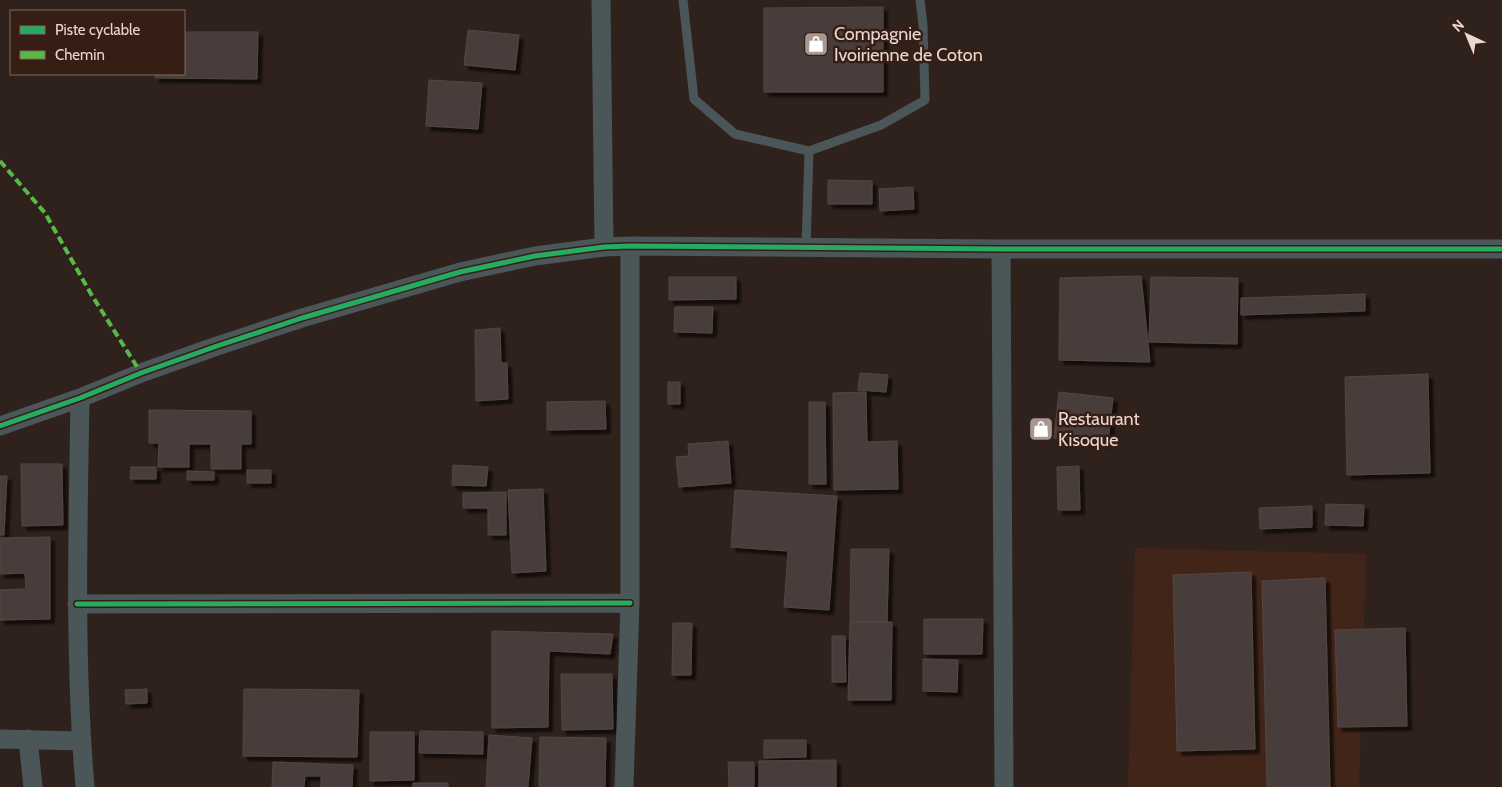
<svg xmlns="http://www.w3.org/2000/svg" width="1502" height="787" viewBox="0 0 1502 787" font-family="Cabin,sans-serif">
  <defs>
    <filter id="shadow"><feDropShadow dx="4.5" dy="4.5" stdDeviation="1" flood-color="#0009"/></filter>
  </defs>
  <rect width="100%" height="100%" fill="#2f221c"/>
  <path fill="#422519" d="M1135 548 1366 554 1359 787H1128Z"/>
  <path fill="#4a3d3b" stroke="#524742" filter="url(#shadow)" d="M883 7V92H764V8Z
    M468 30 519 35 515 70 464 65Z
    M184 32H258L257 79 155 78V74H184Z
    M429 80 482 83 478 129 426 126Z
    M828 180 872 181V204H828Z
    M913 187 914 209 880 211 879 189Z
    M1141 276 1150 362 1059 360 1060 278Z
    M669 277H736V299L669 300Z
    M1151 277 1238 278 1237 344 1149 342Z
    M1365 294V311L1241 315V298Z
    M675 307H713L712 333 674 332Z
    M500 328 501 363H507L508 399 476 401 475 330Z
    M860 373 888 375 886 392 858 390Z
    M1428 374 1430 473 1347 475 1345 377Z
    M668 382H680V404H668Z
    M866 392 867 442 897 441 898 489 834 490 833 393Z
    M1059 392 1113 398 1108 443 1054 438Z
    M605 401 606 429 547 430V402Z
    M809 402H825L826 484H809Z
    M149 410 251 411V444H241V469H211V444H189V467H158L159 443H149Z
    M728 441 731 483 679 487 676 457 689 456 688 444Z
    M21 464H62L63 525 22 526Z
    M453 465 488 467 486 486 452 485Z
    M1079 466 1080 510H1058L1057 467Z
    M131 467H156V479H130Z
    M247 470H271V483H247Z
    M187 471 214 472V480H187Z
    M0 476H7L4 535H0Z
    M543 489 546 571 512 573 508 490Z
    M735 490 837 496 829 610 784 607 788 551 731 547Z
    M506 492V535H488V508H463V493Z
    M1326 504 1364 505 1363 526 1325 525Z
    M1312 506V527L1260 529 1259 508Z
    M50 537V619L0 620V590L26 589 25 573 0 574V538Z
    M851 549H889L887 622H850Z
    M1251 572 1255 749 1177 751 1173 575Z
    M1325 578 1330 787H1267L1262 581Z
    M924 619H983L982 654H924Z
    M850 622H892L891 700H848Z
    M673 623H692L691 675H672Z
    M1405 628 1407 726 1338 727 1335 630Z
    M492 631 613 634 610 654 549 651 548 727 492 728Z
    M832 636H845L846 682H832Z
    M923 659 958 660 957 692 923 691Z
    M561 674H612L613 729 562 730Z
    M147 689V703L126 704 125 690Z
    M244 689 359 690 357 757 243 756Z
    M420 731 483 732V754L419 753Z
    M370 732H414V780L370 781Z
    M489 735 532 738 528 787H486Z
    M540 737 606 738 605 787H539Z
    M764 740H806V757L764 758Z
    M836 760V787H759V761Z
    M273 762 353 765 352 787H321V776H305L304 787H272Z
    M728 762H754V787H729Z
    M413 783H448V787H413Z"/>
  <g fill="none" stroke-linecap="round" stroke-linejoin="round">
    <path stroke="#4a5658" stroke-width="9" d="M683 0 694 99 735 134 809 151
      M806 247 809 151 881 125 925 100 923 25 920 0"/>
    <path stroke="#4a5658" stroke-width="19" d="M601 0 604 247
      M1001 249 1004 787
      M80 398C78 528 74 657 85 787
      M0 426 80 398 141 373 217 346 302 318 460 272 535 256 604 247 630 246 1001 249H1502
      M77 604 630 603
      M0 739 81 741
      M28 739 33 787
      M624 787 630 603V246"/>
    <path stroke="#58b947" stroke-width="4" stroke-dasharray="8 4" stroke-linecap="butt" d="M0 161 45 213 91 294 141 373"/>
    <defs>
      <path id="cycleway" d="M0 426 80 398 141 373 217 346 302 318 460 272 535 256 604 247 630 246 1001 249H1502
        M77 604 630 603"/>
    </defs>
    <use href="#cycleway" stroke="#371e14" stroke-width="8"/>
    <use href="#cycleway" stroke="#26ab63" stroke-width="5"/>
  </g>
  <defs>
    <symbol id="shop-square" viewBox="-11 -11 22 22"><rect x="-9" y="-9" width="18" height="18" rx="4" fill="#a89892" stroke="#371e14"/><path d="M-5-2.5h2.3a2.7 3.5 0 0 1 5.4 0H5L5.5 6h-11ZM-1.5-2.5h3a1.5 2.3 0 0 0-3 0Z" fill="#fff"/></symbol>
  </defs>
  <g fill-rule="evenodd">
    <use href="#shop-square" x="802" y="30" width="28" height="28"/>
    <use href="#shop-square" x="1027" y="415" width="28" height="28"/>
  </g>
  <g text-anchor="middle" stroke-width="5" stroke-linejoin="round" paint-order="stroke">
    <g font-size="18" fill="#e9d8d1" stroke="#371e14" text-anchor="start">
      <text x="834" y="40">Compagnie<tspan x="834" dy="21">Ivoirienne de Coton</tspan></text>
      <text x="1058" y="425">Restaurant<tspan x="1058" dy="21">Kisoque</tspan></text>
    </g>
  </g>
  <rect x="10" y="10" width="175" height="65" fill="#371e14" stroke="#7e6860"/>
  <rect x="20" y="26" width="25" height="8" fill="#26ab63" stroke="#7e6860"/>
  <text x="55" y="35" font-size="15" fill="#e9d8d1">Piste cyclable</text>
  <rect x="20" y="51" width="25" height="8" fill="#58b947" stroke="#7e6860"/>
  <text x="55" y="60" font-size="15" fill="#e9d8d1">Chemin</text>
  <g transform="translate(1467 35) rotate(316)" stroke="#371e14" stroke-width="4" paint-order="stroke">
  <path d="M0-4L9 19L0 12L-9 19Z" fill="#e9d8d1"/>
  <text y="-8" font-size="14" font-weight="bold" text-anchor="middle" fill="#e9d8d1">N</text>
  </g>
</svg>
